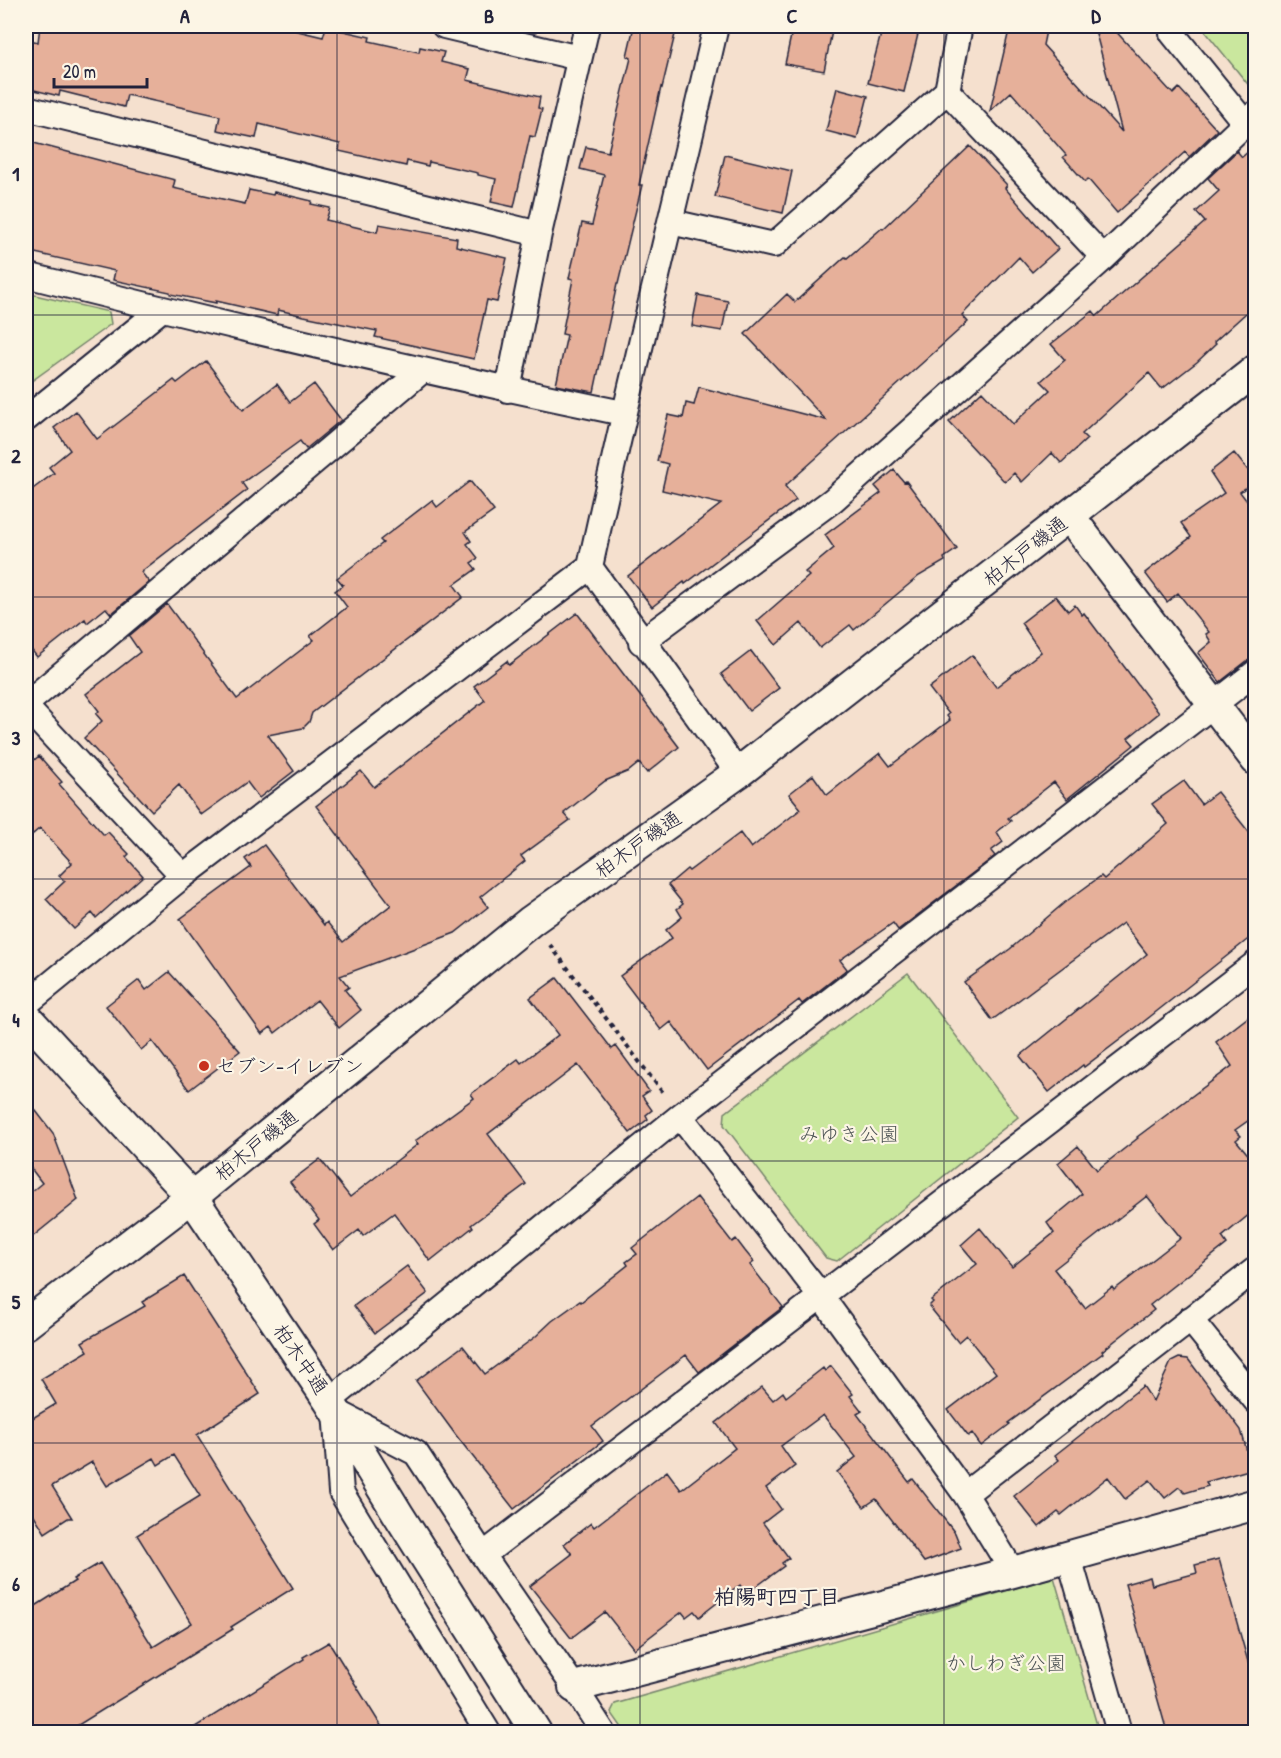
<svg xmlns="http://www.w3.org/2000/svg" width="1281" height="1758" viewBox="0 0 1281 1758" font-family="'Patrick Hand','Klee One',sans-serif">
  <rect width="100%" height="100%" fill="#f5e0ce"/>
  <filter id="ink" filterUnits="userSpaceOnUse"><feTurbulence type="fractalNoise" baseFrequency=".0167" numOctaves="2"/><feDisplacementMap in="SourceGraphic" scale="12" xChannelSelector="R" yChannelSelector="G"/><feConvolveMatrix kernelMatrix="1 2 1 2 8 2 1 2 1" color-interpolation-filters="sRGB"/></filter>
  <g filter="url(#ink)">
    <path fill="#cae79e" stroke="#76846c" stroke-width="1.5" d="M1201 26H1255V93Z
      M26 293 109 312 111 324 26 385Z
      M908 973 1018 1117 837 1261 826 1258 724 1125 725 1113Z
      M1054 1577 1099 1732H625L611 1712 615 1704Z"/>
    <path fill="#e6b09a" stroke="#22223b" stroke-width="1.5" fill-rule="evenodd" d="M40 26H277L323 37 326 27 370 37 369 41 419 52 420 47 444 52 441 62 470 69 467 80 540 97 538 108 542 109 535 137 530 136 514 207 491 202 496 179 478 175V173L429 162 428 166 407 161 406 166 339 151 340 144 259 124 256 138 217 130 220 116 127 95 124 107 60 91 59 96 26 88V39L38 42Z
      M634 26H677L662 88 661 87 639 185H642L618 284H617L594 392 556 385 567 335 562 334 573 279 569 278 582 223 592 225 604 175 580 169 586 147 608 152 631 58 627 56Z
      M793 26H833L824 71 785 64Z
      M883 26H920L904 92 868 83Z
      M1010 26H1047L1043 45 1122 132 1094 26H1111L1173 94 1179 88 1217 130 1189 157 1185 152 1117 213 1088 179 1085 182 1063 157 1066 155 1011 92 990 111Z
      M837 88 868 96 857 139 826 131Z
      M26 141 175 180 173 188 245 204 249 190 273 195 274 192 312 201 311 204 330 208 326 220 377 232 379 224 457 238 456 246 507 258 497 302 487 300 474 359 375 337 377 331 304 316 278 310 277 315 216 301V303L170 294V292L113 280 115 271 26 251Z
      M1256 145V304L1214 342 1216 344 1197 362 1162 389 1149 373 1082 434 1087 439 1061 463 1052 453 1022 482 1014 473 1005 482 949 422 982 391 1013 424 1050 390 1041 381 1065 360 1051 344 1093 311 1097 316 1205 222 1196 212 1219 191 1208 178 1237 151 1242 157Z
      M970 146 1007 185 1005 188 1058 249 1032 272 1019 257 962 315 968 322 785 486 796 500 685 584 684 582 652 607 628 576 721 504 662 490 668 464 657 461 668 415 683 418 686 403 694 405 699 387 826 420 745 334 787 294 795 302 845 257 847 258 882 228 883 229Z
      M725 155 792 171 783 213 715 197Z
      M698 295 728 301 722 331 692 326Z
      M206 361 243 410 277 384 290 402 314 384 341 420 306 449 300 441 242 483 247 490 141 572 149 582 111 614 106 608 87 623 85 619 37 657 26 643V494L54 473 49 467 70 450 54 428 76 411 97 439 174 380 177 383Z
      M1234 453 1256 480 1240 492 1256 513V658L1247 661 1220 682 1198 653 1211 642 1206 634 1209 632 1178 593 1167 602 1145 573 1191 537 1181 523 1224 493 1210 472Z
      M894 470 904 482 906 481 957 549 944 558 945 561 919 576 854 630 850 625 820 648 801 623 776 645 757 621 809 576 805 572 834 548 825 535 881 493 875 486Z
      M470 481 494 511 465 532 471 541 467 544 478 558 471 563 476 569 454 585 463 597 312 713 309 722 303 728 268 735 294 771 259 798 247 782 201 815 179 785 152 811 84 738 102 721 96 714 99 711 86 694 140 652 129 636 167 604 237 699 314 640 310 636 347 607 335 591 343 585 337 578 383 543 380 540 432 500 437 507Z
      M1056 596 1068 611 1075 605 1082 615 1084 613 1159 713 1128 738 1134 745 1067 799 1054 782 1008 818 1011 821 997 832 1003 842 991 851 995 856 898 930 893 923 840 960 847 969 802 1004 799 1000 707 1070 671 1022 661 1030 620 976 672 938 666 930 682 917 677 909 683 904 668 885 687 869 689 871 740 833 751 848 801 809 789 794 813 775 827 795 880 753 890 766 950 720 947 716 949 714 929 688 972 655 996 687 1041 652 1021 623Z
      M577 613 679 747 647 773 639 763 629 771 605 781 564 813 570 820 521 856 525 861 480 897 488 907 455 933 340 976 349 987 345 990 361 1010 339 1028 317 1000 275 1033 271 1027 262 1034 180 919 251 867 245 859 264 845 324 925 327 922 343 942 391 905 316 806 361 771 374 787 485 700 474 686 507 661 509 665Z
      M751 651 779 688 749 711 721 674Z
      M39 756 62 782 59 784 104 835 108 832 129 854 126 857 143 876 96 918 92 913 74 929 46 899 65 881 59 876 72 863 40 828 26 840V767Z
      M1184 781 1201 804 1217 792 1256 841V933L1142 1023 1084 1067 1083 1065 1049 1092 1020 1056 1147 954 1123 923 992 1020 964 982 1010 949 1064 903 1101 876 1104 879 1168 824 1152 804Z
      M169 972 240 1051 189 1090 152 1041 141 1050 106 1006 139 980 146 990Z
      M557 978 612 1049 616 1046 649 1091 642 1096 652 1110 646 1115 648 1119 630 1133 578 1065 488 1134 526 1184 471 1225 473 1227 430 1261 394 1213 363 1236 359 1230 333 1250 314 1224 319 1220 290 1182 320 1159 350 1197 418 1144 415 1141 474 1098 471 1094 518 1059 521 1063 558 1035 530 998Z
      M1256 1011V1115L1235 1130 1241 1136 1236 1140 1256 1164V1209L1222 1237 1227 1244 1150 1305 1154 1310 1102 1351 1103 1353 1008 1423 1010 1424 981 1446 972 1433 968 1436 948 1410 996 1373 966 1335 958 1342 929 1306 933 1302 931 1300 977 1264 961 1245 980 1228 1012 1267 1054 1233 1047 1223 1082 1194 1058 1163 1078 1146 1097 1170 1138 1138 1137 1137 1232 1066 1216 1042ZM1147 1196 1181 1238 1114 1290 1112 1287 1085 1308 1054 1269Z
      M26 1098 53 1133 78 1200 26 1242V1196L42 1183 26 1162Z
      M697 1197 732 1242 736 1239 745 1251 754 1262 750 1265 783 1307 699 1372 686 1355 592 1426 603 1441 514 1509 455 1434 416 1381 463 1346 485 1374 535 1337 552 1321 580 1301 581 1302 628 1265 626 1262 637 1254 632 1248Z
      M407 1266 428 1293 375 1333 354 1306Z
      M184 1276 260 1394 197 1435 293 1588 231 1627 233 1629 67 1732H26V1612L75 1581 73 1579 100 1563 153 1647 192 1623 137 1535 200 1496 174 1455 158 1465 154 1458 107 1486 92 1462 52 1486 72 1518H68L45 1533 26 1502V1422L56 1404 41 1379 88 1351 82 1342 145 1306 142 1302Z
      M1179 1358 1188 1359 1241 1430 1252 1469 1206 1482 1208 1486 1185 1493 1179 1487 1165 1498 1150 1480 1125 1499 1108 1477 1061 1515 1058 1512 1039 1527 1014 1496 1059 1460 1055 1455 1143 1386 1153 1401 1171 1362Z
      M831 1366 853 1394 850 1396 862 1411 857 1414 909 1482 913 1479 955 1533 961 1548 924 1562 876 1499 864 1507 837 1472 856 1457 823 1415 781 1446 795 1466 766 1488 781 1509 763 1523 789 1558 782 1563 784 1566 746 1594 740 1585 699 1617 694 1611 686 1617 682 1612 634 1649 605 1612 571 1638 530 1586 572 1554 564 1544 591 1523 594 1527 667 1471 681 1490 735 1448 716 1423 762 1387 773 1400 783 1392 786 1397 823 1368 825 1371Z
      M1219 1559 1256 1690V1732H1167L1125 1584 1150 1577 1152 1585 1197 1573 1195 1565Z
      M329 1642 385 1732H187L304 1659 303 1657Z"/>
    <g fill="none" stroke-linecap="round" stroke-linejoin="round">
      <defs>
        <path id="minor" d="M444 26 579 58
          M716 26C675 206 629 386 590 567L738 773
          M1174 26 1172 33 1244 122
          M947 91 1104 258
          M26 108 539 234
          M671 222 774 245 947 91 960 26
          M26 275C224 325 423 372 623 413
          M508 390 539 234 587 26
          M26 419 162 309
          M641 642 833 500 1104 258 1256 113
          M26 704 423 370
          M26 707 183 876
          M26 1004 183 876 590 567
          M680 1116 821 1296 965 1494 1013 1572
          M1190 1319 1256 1401
          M329 1401 680 1116 1256 672
          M335 1411 416 1453 483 1555 574 1687 603 1732
          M335 1411 341 1492 488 1732
          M965 1494 1256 1269
          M483 1555 1256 963
          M1069 1557 1119 1732"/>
        <path id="tertiary" d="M1070 517 1256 760
          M26 1017 192 1197 329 1401 398 1514 536 1732
          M26 1324 192 1197 531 921 738 773 1256 370
          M574 1687 1013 1572 1256 1504"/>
      </defs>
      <use href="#minor" stroke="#22223b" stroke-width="28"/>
      <use href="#tertiary" stroke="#22223b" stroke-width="34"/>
      <path stroke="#22223b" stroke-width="4" stroke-dasharray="4.5 4.5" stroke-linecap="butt" d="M550 945 664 1094"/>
      <use href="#minor" stroke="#fcf5e5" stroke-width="24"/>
      <use href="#tertiary" stroke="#fcf5e5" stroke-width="30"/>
    </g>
  </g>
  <path fill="none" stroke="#22223b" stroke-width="1.5" stroke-opacity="0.55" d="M337 26V1732M640 26V1732M944 26V1732M26 315H1256M26 597H1256M26 879H1256M26 1161H1256M26 1443H1256"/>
  <circle fill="#c8321e" stroke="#fcf5e5" stroke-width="2" cx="204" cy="1066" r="6"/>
  <g text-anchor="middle" stroke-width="4.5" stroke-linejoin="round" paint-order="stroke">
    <g font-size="20" fill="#22223b" stroke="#fcf5e5">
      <text transform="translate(1025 551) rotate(-38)" y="7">柏木戸磯通</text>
      <text transform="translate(638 844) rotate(-35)" y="7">柏木戸磯通</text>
      <text transform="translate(256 1145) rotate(-39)" y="7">柏木戸磯通</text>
      <text transform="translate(301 1359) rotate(56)" y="7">柏木中通</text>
    </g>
    <g font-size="20" fill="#22223b" stroke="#fcf5e5" text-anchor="start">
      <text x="216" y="1073">セブン-イレブン</text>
    </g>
    <g font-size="20" fill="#4c5354" stroke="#fcf5e5">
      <text x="849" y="1141">みゆき公園</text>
      <text x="1006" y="1670">かしわぎ公園</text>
    </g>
    <g font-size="21" font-weight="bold" fill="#22223b" stroke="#fcf5e5">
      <text x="777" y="1604">柏陽町四丁目</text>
    </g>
  </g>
  <rect width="1281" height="1758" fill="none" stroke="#fcf5e5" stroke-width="66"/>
  <path d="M54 78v9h93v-9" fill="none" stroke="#22223b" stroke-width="3"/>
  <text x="63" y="78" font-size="18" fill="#22223b" stroke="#fcf5e5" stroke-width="4.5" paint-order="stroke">20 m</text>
  <rect x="33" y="33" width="1215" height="1692" fill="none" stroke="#22223b" stroke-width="2"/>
  <g font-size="20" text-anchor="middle" font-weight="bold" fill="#22223b">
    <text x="185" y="23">A</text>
    <text x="489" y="23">B</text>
    <text x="792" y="23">C</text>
    <text x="1096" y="23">D</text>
    <text x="16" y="181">1</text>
    <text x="16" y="463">2</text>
    <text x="16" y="745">3</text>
    <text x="16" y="1027">4</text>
    <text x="16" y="1309">5</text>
    <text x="16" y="1591">6</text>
  </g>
</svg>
